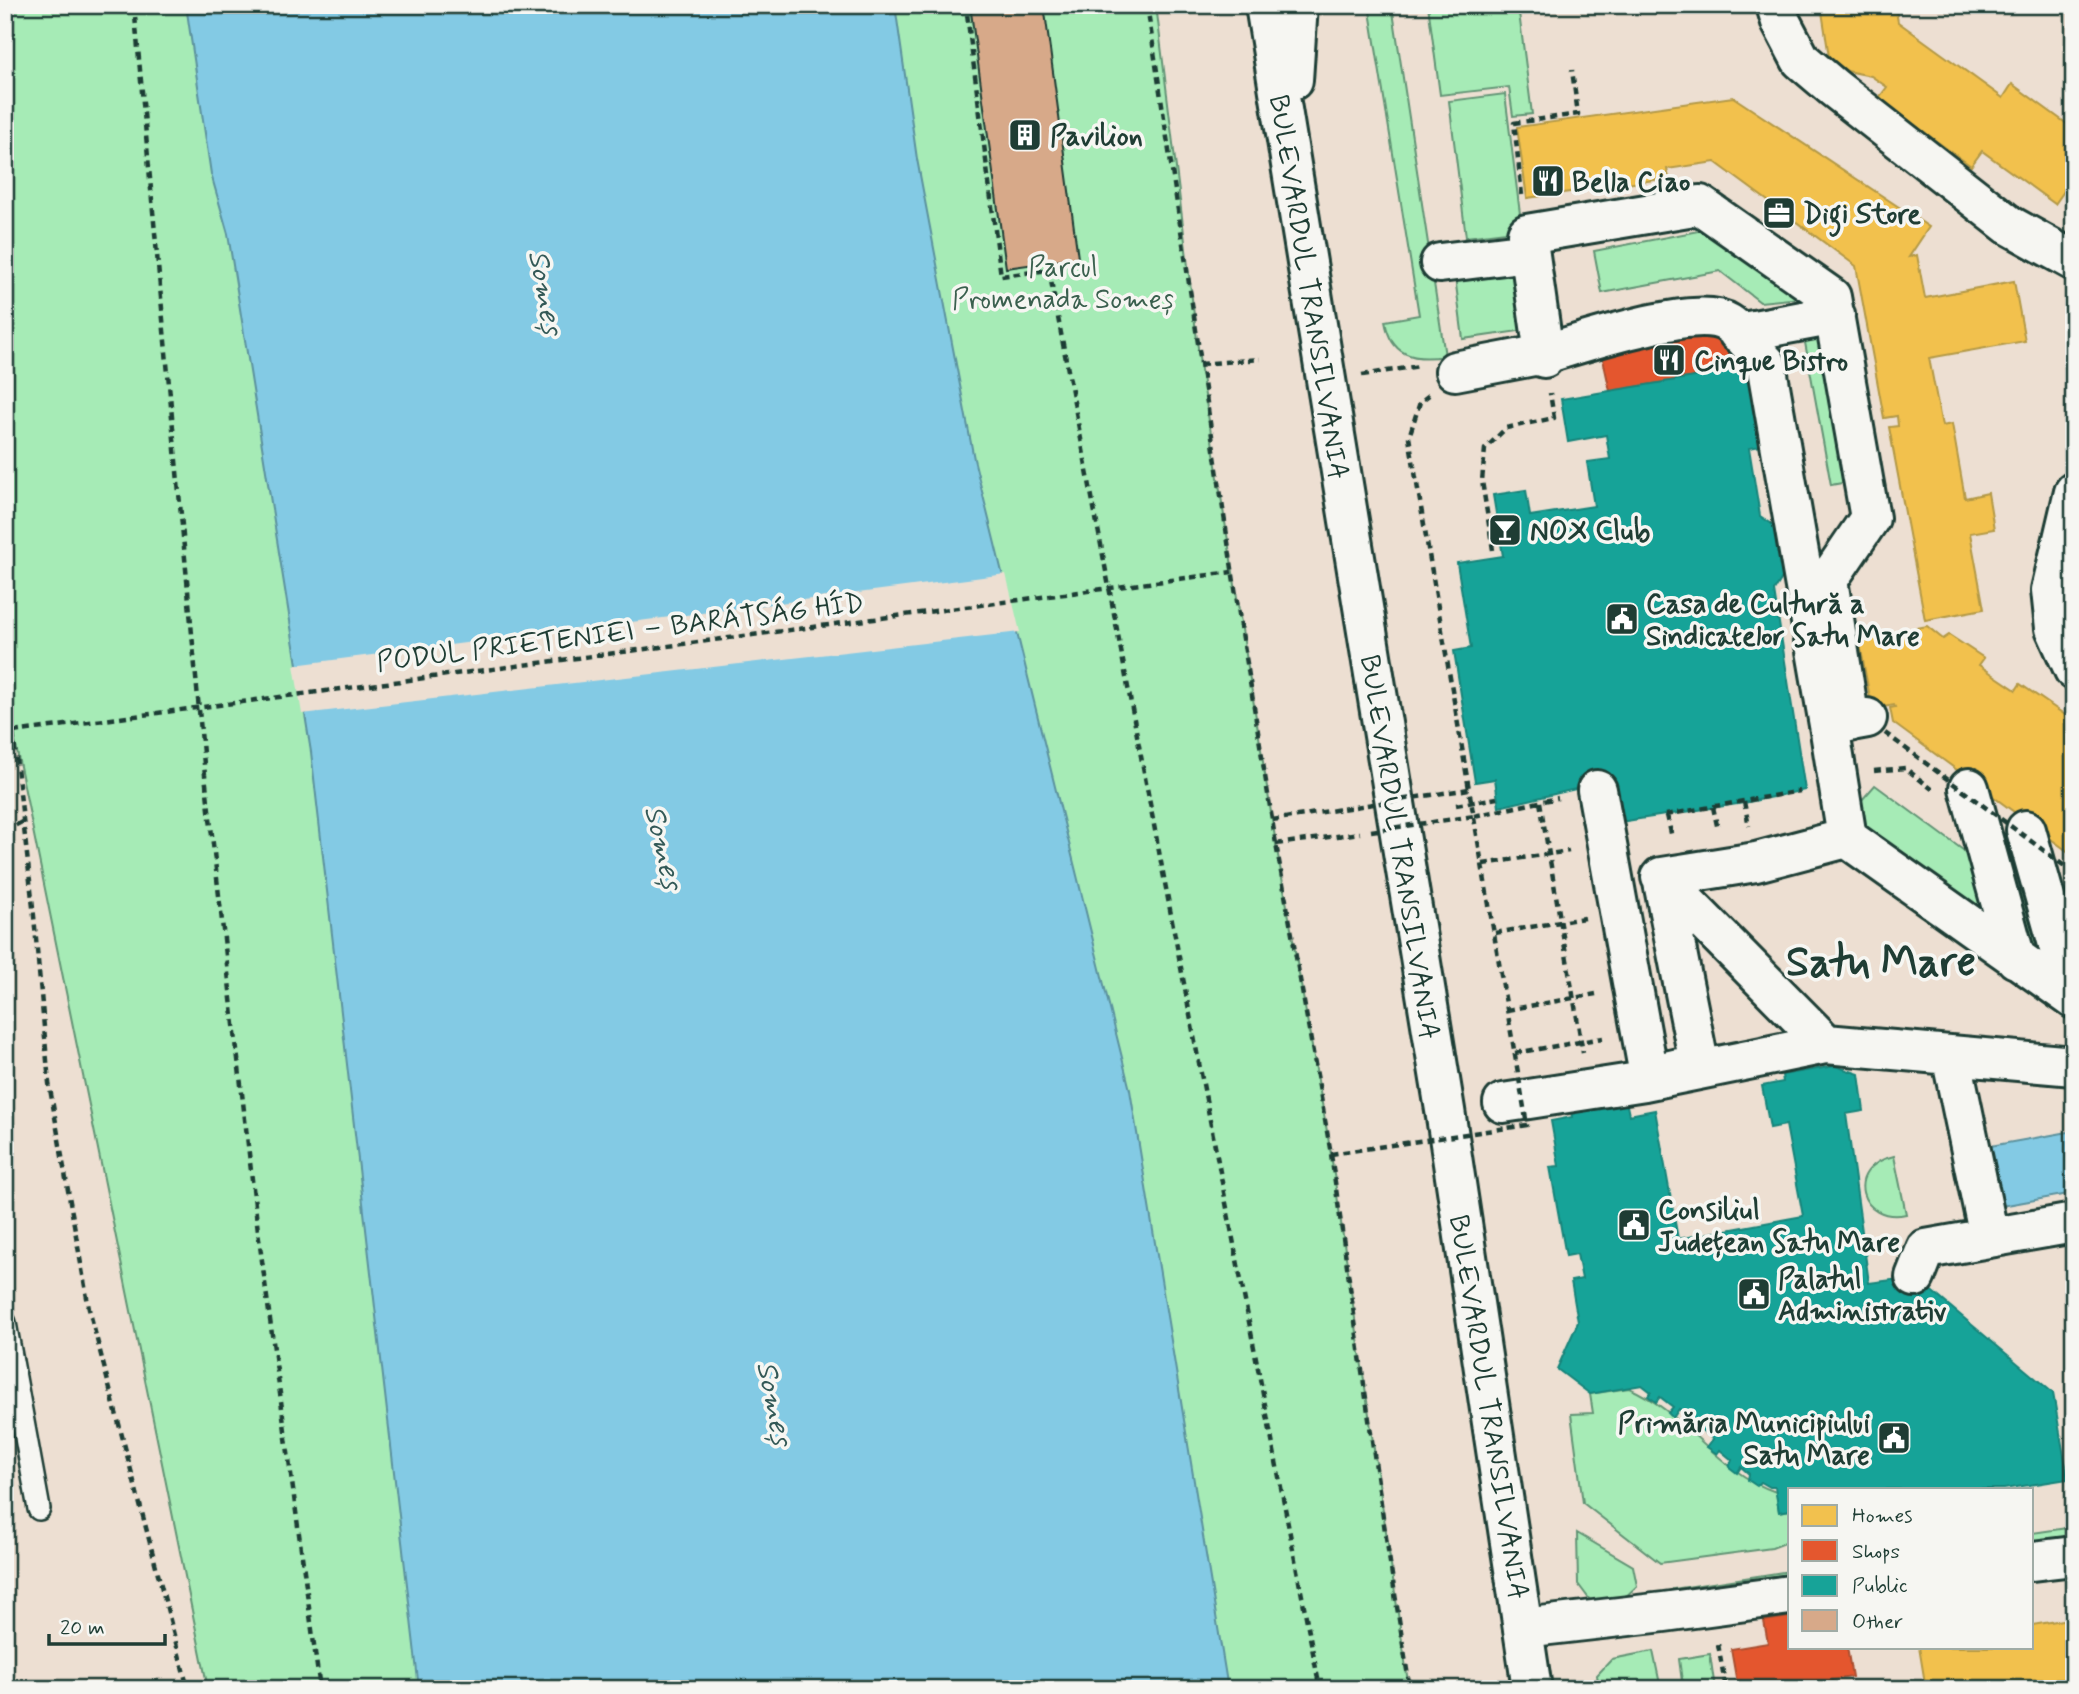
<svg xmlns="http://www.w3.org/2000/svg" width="2079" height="1694" viewBox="0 0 2079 1694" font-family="Mynerve,sans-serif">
  <rect width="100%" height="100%" fill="#eddfd2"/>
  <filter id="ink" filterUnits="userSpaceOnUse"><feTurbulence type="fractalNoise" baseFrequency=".0143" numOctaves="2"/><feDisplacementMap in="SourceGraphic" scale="14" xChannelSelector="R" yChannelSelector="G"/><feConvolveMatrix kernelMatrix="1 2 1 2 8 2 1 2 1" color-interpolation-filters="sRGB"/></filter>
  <g filter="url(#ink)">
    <path fill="#a6ebb6" stroke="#629475" stroke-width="2" d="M5 5H1156L1200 364 1276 844 1331 1154 1409 1689H208L13 732 5 654Z
      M1369 5H1392L1445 356C1413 361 1391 356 1385 321L1419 315Z
      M1428 5H1518L1532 114 1513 116 1509 87 1440 95Z
      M1505 94 1522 230 1466 237 1449 101Z
      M1719 227 1811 297 1760 302 1720 271 1602 293 1594 251Z
      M1524 259 1533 329 1463 339 1454 269Z
      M1826 333 1853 481 1831 485 1804 337Z
      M1875 785 1982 864 2002 937 1868 843 1861 801Z
      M2002 877 2039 905 2060 980 2022 954Z
      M1894 1156 1906 1214C1860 1224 1842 1168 1894 1156Z
      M1629 1388C1685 1412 1717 1472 1776 1492L1779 1512 1790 1510V1541L1772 1548 1660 1563 1583 1503 1571 1414 1593 1413 1590 1394Z
      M2074 1527V1537L2032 1543V1533Z
      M1577 1533 1633 1566 1637 1586 1621 1601 1590 1600 1578 1584Z
      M1790 1571V1579L1674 1597 1673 1589Z
      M1653 1651 1661 1689H1599L1597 1675 1612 1659Z
      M1710 1654 1715 1689H1683L1679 1659Z"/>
    <path fill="#83cae4" stroke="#5b929e" stroke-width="2" d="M186 5H895L917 159 974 459 1130 1090 1228 1689H419L311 752 228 234 211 174Z
      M2074 1131V1193L1990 1208 1979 1148Z"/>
    <path fill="#eddfd2" d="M1006 574 1020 632 302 714 294 665Z"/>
    <path fill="#f2c14e" stroke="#b39946" stroke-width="2" d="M1821 5H1895L1898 22 2003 98 2012 84 2074 129V177L2055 204 1982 151 1971 166 1878 99 1887 87 1871 76 1847 71 1829 57Z
      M1733 97 1929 227 1909 257 1917 255 1925 298 2014 281 2025 341 1929 358 1942 426 1952 424 1965 498 1988 493 1994 529 1970 533 1984 609 1925 620 1889 427 1898 426 1897 416 1884 418 1856 266 1715 162 1667 169 1669 178 1527 198 1517 127Z
      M1927 626 1943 639 1949 635 1984 658 1979 665 2016 690 2020 684 2074 721V856L1893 723 1890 708 1895 707 1894 705 1872 709 1859 639Z
      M2074 1618V1689H1926L1919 1647H2032V1625Z"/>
    <path fill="#e4572e" stroke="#a94f30" stroke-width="2" d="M1729 328 1738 370 1610 391 1601 350Z
      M1790 1617V1647H1847L1852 1677 1833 1680 1835 1689H1738L1731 1649 1768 1643 1764 1621Z"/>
    <path fill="#17a398" stroke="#19847a" stroke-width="2" d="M1761 366 1773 444 1749 448 1760 516 1790 536 1793 560 1774 591 1805 790 1744 803 1606 824 1597 784 1499 807 1495 779 1475 782 1454 651 1471 648 1457 563 1503 556 1493 495 1526 490 1530 516 1594 506 1587 462 1610 459 1606 435 1568 442 1561 399Z
      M1835 1066 1859 1074 1864 1111 1846 1114 1869 1283 1915 1277 2053 1393 2068 1479 2004 1489H1790V1510L1779 1512 1775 1487H1770L1761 1482 1757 1486 1748 1480 1749 1474 1741 1467 1737 1473 1729 1467 1732 1460 1720 1450 1717 1454 1707 1447 1713 1439 1700 1429 1696 1435 1694 1433 1700 1425 1679 1409 1673 1418 1668 1413 1673 1407 1660 1397 1656 1402 1648 1396 1651 1392 1642 1385 1590 1394 1557 1369 1578 1322 1571 1281 1582 1279 1577 1254 1566 1256 1550 1167 1559 1166 1551 1121 1572 1117 1570 1106 1625 1096 1629 1115 1655 1110 1678 1239 1803 1216 1786 1125 1770 1128 1762 1086 1783 1082 1782 1075Z"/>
    <path fill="#d7a989" stroke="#1f3d34" stroke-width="2" d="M1022 5H1044L1078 258 1006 268 971 12Z"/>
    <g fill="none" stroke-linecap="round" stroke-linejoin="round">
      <defs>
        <path id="lane" d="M5 1323 39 1509"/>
        <path id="street" d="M1776 5 1781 22 1801 60 1834 88 2009 225 2074 261
          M1440 263 1529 252
          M1738 333 1835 315
          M1455 371 1544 354V358
          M2074 492 2051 590 2055 628 2074 670
          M1850 722 1828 580 1870 518 1831 297 1700 205 1527 234 1544 354C1580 344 1697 303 1728 323 1741 331 1755 352 1766 363L1829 725 1867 718
          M1829 725 1847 838 2074 999
          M1969 788 2016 959
          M1597 790 1649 1075 1679 1068
          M2026 830 2073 998
          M1661 877 1826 1044
          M1951 1055 1989 1237
          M1700 1068 1662 877 1756 862 1847 838
          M1503 1103 1645 1081 1826 1044 2074 1066
          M1915 1277 1926 1249 2074 1223
          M2032 1561 2074 1556
          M1523 1628 1664 1612 1790 1595"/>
        <path id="secondary" d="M1265 5 1445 1110 1532 1689
          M1293 80 1298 5"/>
      </defs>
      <use href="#lane" stroke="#1f3d34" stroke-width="26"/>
      <use href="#street" stroke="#1f3d34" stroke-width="44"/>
      <use href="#secondary" stroke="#1f3d34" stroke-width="44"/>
      <path stroke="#1f3d34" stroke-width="4.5" stroke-dasharray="7 5" stroke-linecap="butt" d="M134 5 205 775 258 1231 320 1689
        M969 5 966 6 1001 276 1049 270 1203 1084 1320 1689
        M1147 5 1236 595 1276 844 1331 1154 1385 1531 1410 1689
        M1522 195 1514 123 1578 114 1572 70
        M1200 364 1260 359
        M1362 375 1419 366
        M1429 395 1420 402 1409 437 1469 789
        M1493 550 1482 481 1485 449 1506 428 1554 418 1550 393
        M5 626 13 732 34 916 49 1083 89 1309 188 1689
        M5 731 13 732
        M1874 771 1905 768 1932 789
        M1540 802 1583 1053
        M1744 802 1749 826
        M1456 805 1497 798
        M1713 807 1718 830
        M1666 815 1800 791
        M1667 815 1672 838
        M1474 816 1558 798
        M5 831 22 822
        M1276 844 1360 833
        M1483 864 1569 851
        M1495 933 1584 918
        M1507 1010 1596 994
        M1515 1053 1603 1038
        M1718 1644 1726 1689"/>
      <use href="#lane" stroke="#f6f6f2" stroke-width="21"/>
      <use href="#street" stroke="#f6f6f2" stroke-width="38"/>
      <use href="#secondary" stroke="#f6f6f2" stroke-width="38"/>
      <path stroke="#1f3d34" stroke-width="4.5" stroke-dasharray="7 5" stroke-linecap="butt" d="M13 732 1232 572
        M1885 733 2074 873
        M1272 820 1469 789 1527 1125 1331 1154
        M1371 831 1474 816"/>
    </g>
  </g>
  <defs>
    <symbol id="building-square" viewBox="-11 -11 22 22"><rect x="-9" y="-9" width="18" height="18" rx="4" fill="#1f3d34" stroke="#f6f6f2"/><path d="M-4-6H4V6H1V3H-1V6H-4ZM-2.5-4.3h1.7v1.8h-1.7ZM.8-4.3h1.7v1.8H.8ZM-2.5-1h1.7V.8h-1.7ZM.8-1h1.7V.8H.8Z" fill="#fff"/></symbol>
    <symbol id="restaurant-square" viewBox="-11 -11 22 22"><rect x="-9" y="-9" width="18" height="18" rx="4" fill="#1f3d34" stroke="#f6f6f2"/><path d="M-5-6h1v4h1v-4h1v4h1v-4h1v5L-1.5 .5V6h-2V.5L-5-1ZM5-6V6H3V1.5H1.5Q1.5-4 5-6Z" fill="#fff"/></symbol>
    <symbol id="office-square" viewBox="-11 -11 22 22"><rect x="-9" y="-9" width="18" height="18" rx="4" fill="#1f3d34" stroke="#f6f6f2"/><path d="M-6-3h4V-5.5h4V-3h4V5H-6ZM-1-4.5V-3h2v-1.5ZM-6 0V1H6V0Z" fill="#fff"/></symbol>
    <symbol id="bar-square" viewBox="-11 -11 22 22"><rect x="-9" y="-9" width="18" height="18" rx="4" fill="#1f3d34" stroke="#f6f6f2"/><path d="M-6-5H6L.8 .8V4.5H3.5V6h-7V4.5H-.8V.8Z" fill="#fff"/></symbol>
    <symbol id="civic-square" viewBox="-11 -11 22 22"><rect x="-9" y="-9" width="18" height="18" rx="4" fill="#1f3d34" stroke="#f6f6f2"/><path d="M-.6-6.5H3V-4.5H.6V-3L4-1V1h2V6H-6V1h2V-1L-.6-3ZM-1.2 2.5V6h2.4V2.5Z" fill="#fff"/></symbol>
  </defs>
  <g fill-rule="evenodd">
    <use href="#building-square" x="1006" y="116" width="38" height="38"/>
    <use href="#restaurant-square" x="1529" y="162" width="38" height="38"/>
    <use href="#office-square" x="1760" y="194" width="38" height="38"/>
    <use href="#restaurant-square" x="1650" y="341" width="38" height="38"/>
    <use href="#bar-square" x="1486" y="511" width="38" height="38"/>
    <use href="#civic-square" x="1603" y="600" width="38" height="38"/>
    <use href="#civic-square" x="1615" y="1206" width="38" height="38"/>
    <use href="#civic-square" x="1735" y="1275" width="38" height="38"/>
    <use href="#civic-square" x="1875" y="1419" width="38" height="38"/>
  </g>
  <g text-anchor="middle" stroke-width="7" stroke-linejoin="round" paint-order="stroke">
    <g font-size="28" font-weight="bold" fill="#1f3d34" stroke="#f6f6f2" text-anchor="start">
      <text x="1050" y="145">Pavilion</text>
      <text x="1572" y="191">Bella Ciao</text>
      <text x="1803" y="223">Digi Store</text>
      <text x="1694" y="370">Cinque Bistro</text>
      <text x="1530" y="540">NOX Club</text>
      <text x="1646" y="613">Casa de Cultură a<tspan x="1646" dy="32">Sindicatelor Satu Mare</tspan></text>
      <text x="1658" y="1219">Consiliul<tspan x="1658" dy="32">Județean Satu Mare</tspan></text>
      <text x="1778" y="1288">Palatul<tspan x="1778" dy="32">Administrativ</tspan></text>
      <text x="1870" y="1432" text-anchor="end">Primăria Municipiului<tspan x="1870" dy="32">Satu Mare</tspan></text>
    </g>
    <g font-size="28" fill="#3a604e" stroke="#f6f6f2">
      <text x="1063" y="276">Parcul<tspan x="1063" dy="32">Promenada Someș</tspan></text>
    </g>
    <g font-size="28" fill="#1f3d34" stroke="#f6f6f2">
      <text transform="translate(1310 287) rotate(81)" y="10">BULEVARDUL TRANSILVANIA</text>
      <text transform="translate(620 631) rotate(-7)" y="10">PODUL PRIETENIEI – BARÁTSÁG HÍD</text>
      <text transform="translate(1401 847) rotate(81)" y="10">BULEVARDUL TRANSILVANIA</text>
      <text transform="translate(1490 1407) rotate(81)" y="10">BULEVARDUL TRANSILVANIA</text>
    </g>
    <g font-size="30" font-style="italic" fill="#335957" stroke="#f6f6f2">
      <text transform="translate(546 292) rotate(80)" y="10">Someș</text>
      <text transform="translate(664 847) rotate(77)" y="10">Someș</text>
      <text transform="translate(775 1403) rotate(79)" y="10">Someș</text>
    </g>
    <g font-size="42" font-weight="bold" fill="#1f3d34" stroke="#f6f6f2">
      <text x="1881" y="975">Satu Mare</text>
    </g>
  </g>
  <rect width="2079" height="1694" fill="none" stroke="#f6f6f2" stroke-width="28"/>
  <rect x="14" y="14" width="2051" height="1666" fill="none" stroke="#1f3d34" stroke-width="2.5" filter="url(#ink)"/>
  <rect x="1788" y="1488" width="245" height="161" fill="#f6f6f2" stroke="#a0aca6" stroke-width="2"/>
  <rect x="1802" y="1505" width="35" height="21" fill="#f2c14e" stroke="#a0aca6" stroke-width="2"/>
  <text x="1852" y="1522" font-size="21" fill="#1f3d34">Homes</text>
  <rect x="1802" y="1540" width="35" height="21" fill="#e4572e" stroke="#a0aca6" stroke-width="2"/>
  <text x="1852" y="1558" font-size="21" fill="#1f3d34">Shops</text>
  <rect x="1802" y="1575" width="35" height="21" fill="#17a398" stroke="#a0aca6" stroke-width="2"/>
  <text x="1852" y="1592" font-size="21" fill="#1f3d34">Public</text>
  <rect x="1802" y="1610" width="35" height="21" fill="#d7a989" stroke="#a0aca6" stroke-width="2"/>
  <text x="1852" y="1628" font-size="21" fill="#1f3d34">Other</text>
  <path d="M49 1634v10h116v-10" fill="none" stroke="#1f3d34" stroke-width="3.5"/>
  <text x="60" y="1634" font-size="21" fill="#1f3d34" stroke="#f6f6f2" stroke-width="5" paint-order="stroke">20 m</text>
</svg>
